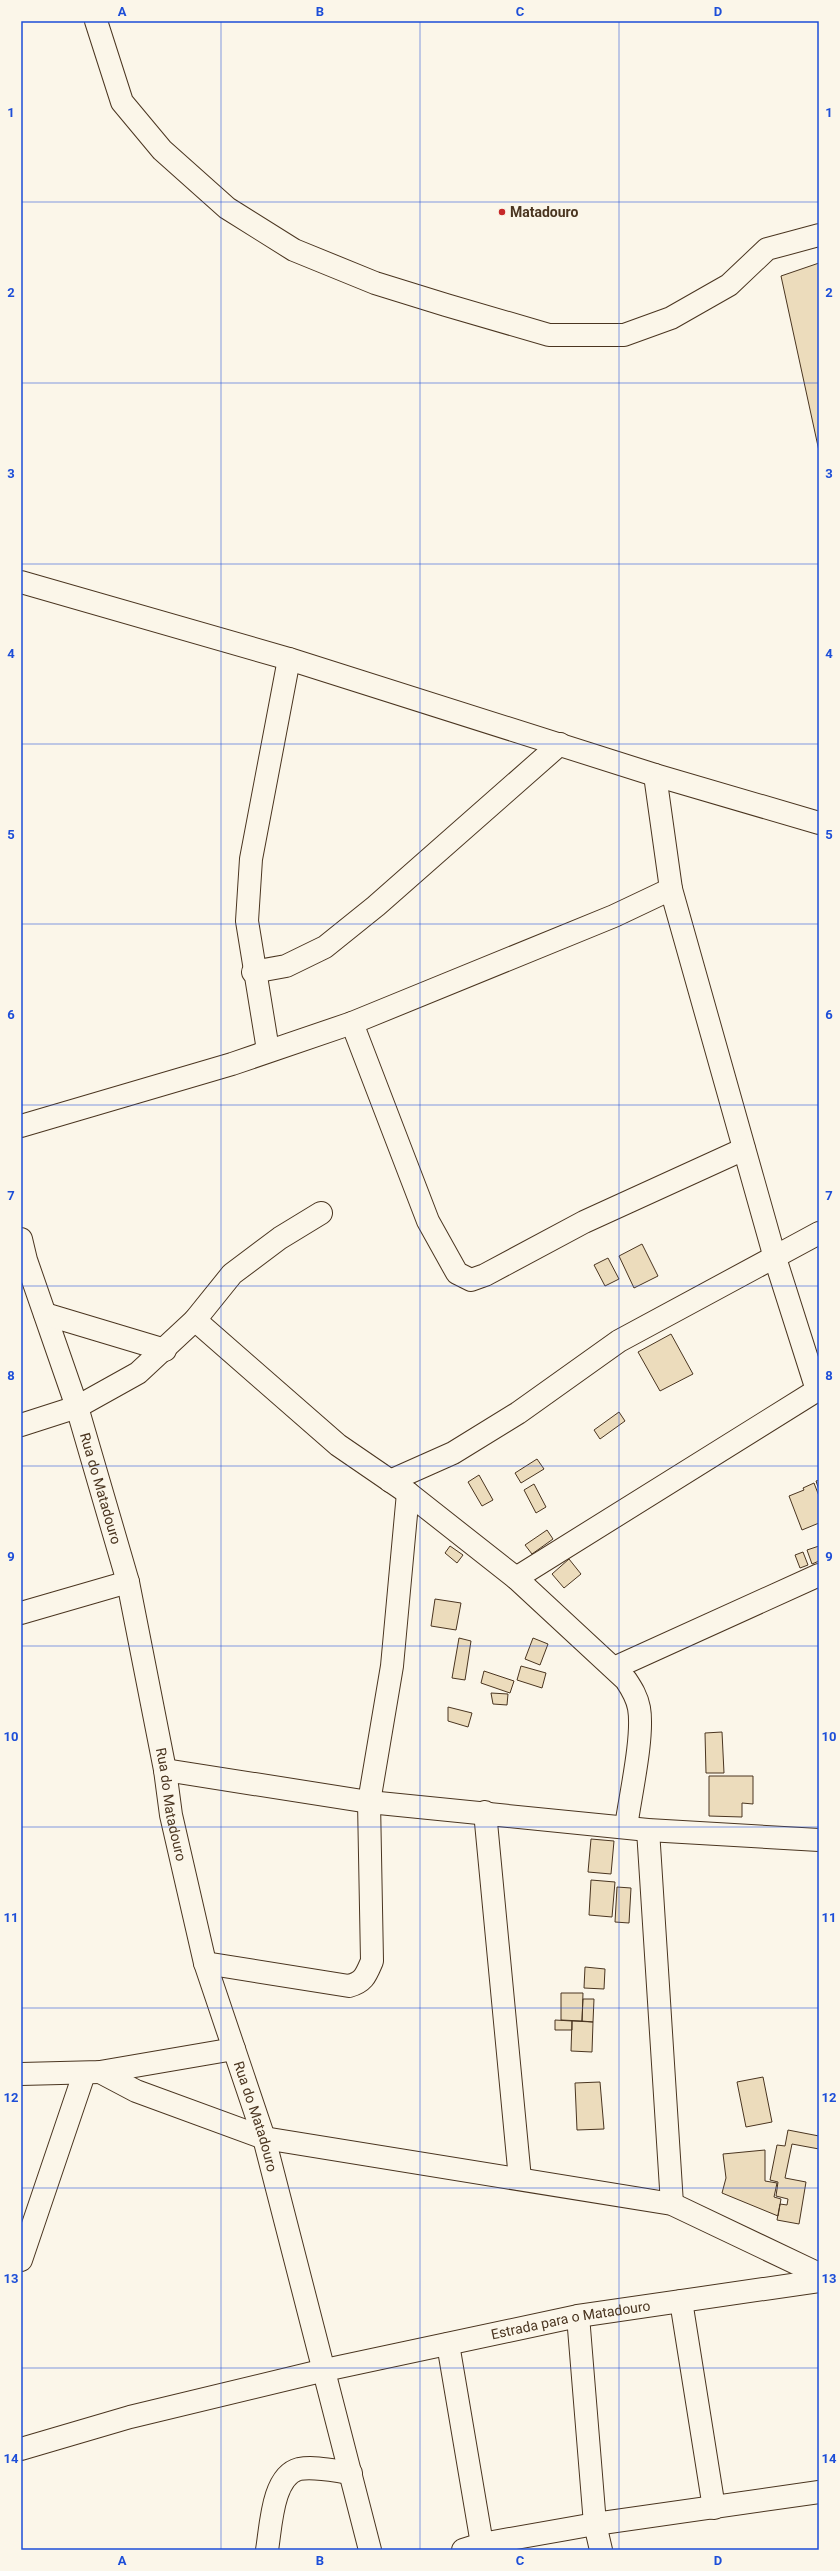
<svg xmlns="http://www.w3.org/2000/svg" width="840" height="2571" viewBox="0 0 840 2571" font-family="Roboto,sans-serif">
  <rect width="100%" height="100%" fill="#fbf6e9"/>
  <path fill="#ecdcbc" stroke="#4a3520" d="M819 263V451L781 276Z
    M642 1244 658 1276 634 1288 619 1256Z
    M608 1258 619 1279 605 1286 594 1265Z
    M671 1334 693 1374 660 1391 638 1352Z
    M619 1412 625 1421 600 1439 594 1430Z
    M537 1459 544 1469 521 1483 515 1473Z
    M479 1475 493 1500 482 1506 468 1482Z
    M819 1480V1490L816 1481Z
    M814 1483 819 1496V1523L802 1530 789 1496 804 1490 803 1488Z
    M534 1484 546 1507 536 1513 524 1490Z
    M547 1530 553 1539 532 1554 525 1545Z
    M450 1546 463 1555 457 1563 445 1553Z
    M819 1546V1561L812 1564 807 1550Z
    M803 1552 808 1565 800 1568 795 1555Z
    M569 1559 581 1574 564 1588 552 1574Z
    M435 1599 461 1603 456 1630 431 1626Z
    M459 1638 471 1641 465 1680 452 1678Z
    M533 1638 548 1644 540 1665 525 1659Z
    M521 1666 546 1673 542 1688 517 1680Z
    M484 1671 514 1681 510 1693 481 1683Z
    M491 1693 508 1694 507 1705 493 1704Z
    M448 1707 472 1713 468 1727 448 1721Z
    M722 1732 724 1773H706L705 1733Z
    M709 1776H753V1804L742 1803V1817L709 1816Z
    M591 1839 614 1841 611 1874 588 1872Z
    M591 1880 615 1882 612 1917 589 1915Z
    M617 1887 631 1888 629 1923 615 1922Z
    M585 1967 605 1969 604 1989 584 1988Z
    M561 1993H583L582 2021 561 2020Z
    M583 1999H594L593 2022 582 2021Z
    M555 2020 572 2021V2030H555Z
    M572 2021 593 2022 592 2052 571 2051Z
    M763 2077 772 2122 746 2127 737 2082Z
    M600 2082 604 2129 577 2130 575 2083Z
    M788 2130 819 2136V2149L792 2144 785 2178 806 2182 799 2224 777 2220 780 2204 787 2205 788 2199 776 2196 778 2182 770 2180 777 2145 785 2146Z
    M765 2150V2181L777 2183 774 2197 781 2199 778 2216 722 2193 726 2178 723 2154Z"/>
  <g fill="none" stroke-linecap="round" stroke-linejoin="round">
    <defs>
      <g id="minor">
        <path d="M96 21 122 102 162 150 227 208 294 250 375 283 446 305 549 335H624L671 318 729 285 767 249 819 235"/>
        <path d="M21 582 289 659 655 775 819 823"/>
        <path d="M655 775 671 889 775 1258 817 1390"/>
        <path d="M253 972 286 966 325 947 376 906 560 744"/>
        <path d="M352 1023 428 1221 457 1273 471 1280 485 1275 584 1222 744 1149"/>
        <path d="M268 1050 247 921 251 859 289 659"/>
        <path d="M21 1126 232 1064 352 1023 614 916 671 889"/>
        <path id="s1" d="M21 1239 26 1260 77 1407 128 1582 165 1770 171 1815 205 1963 264 2138 370 2550"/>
        <path d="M45 1314 165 1350"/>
        <path d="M195 1320 338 1445 408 1493 516 1578 626 1680C632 1689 637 1697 639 1708 644 1736 630 1797 626 1827"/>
        <path d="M21 1425 77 1407 138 1373 195 1320 232 1274 280 1238 321 1213"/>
        <path d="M390 1481 453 1453 518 1413 619 1341 819 1233"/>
        <path d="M516 1578 819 1389"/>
        <path d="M21 1613 128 1582"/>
        <path d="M614 1668 819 1575"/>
        <path d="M165 1770 369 1802 648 1830 819 1840"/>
        <path d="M485 1812 520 2179"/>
        <path d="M648 1830 672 2204"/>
        <path d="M205 1963 349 1986C364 1982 366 1975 372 1961L369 1802 392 1666 408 1493"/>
        <path d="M100 2072 136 2091 264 2138 672 2204 819 2274"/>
        <path d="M21 2074 100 2072 234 2049"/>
        <path d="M21 2260 84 2074"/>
        <path d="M681 2301 714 2508"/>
        <path d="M578 2316 595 2524 601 2550"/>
        <path d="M448 2344 483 2550"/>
        <path id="s2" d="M21 2449 130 2417 325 2370 578 2316 819 2281"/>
        <path d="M267 2550C271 2527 272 2476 299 2469 315 2466 335 2471 351 2473"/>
        <path d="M463 2550 482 2544 595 2524 819 2492"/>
      </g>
    </defs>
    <use href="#minor" stroke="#4a3520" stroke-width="24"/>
    <use href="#minor" stroke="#fbf6e9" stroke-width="22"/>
  </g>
  <path fill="none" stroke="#1d4ed8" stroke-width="1" stroke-opacity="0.55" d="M221 21V2550M420 21V2550M619 21V2550M21 202H819M21 383H819M21 564H819M21 744H819M21 924H819M21 1105H819M21 1286H819M21 1466H819M21 1646H819M21 1827H819M21 2008H819M21 2188H819M21 2368H819"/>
  <circle fill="#c62828" stroke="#fbf6e9" stroke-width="1.5" cx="502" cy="212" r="4"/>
  <g text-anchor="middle" stroke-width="3" stroke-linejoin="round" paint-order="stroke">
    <g font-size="14" font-weight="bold" fill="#4a3520" stroke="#fbf6e9" text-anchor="start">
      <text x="510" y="217">Matadouro</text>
    </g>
    <g font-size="14" fill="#4a3520" stroke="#fbf6e9">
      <text dy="5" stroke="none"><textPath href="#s1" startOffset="262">Rua do Matadouro</textPath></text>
      <text dy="5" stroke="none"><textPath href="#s1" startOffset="586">Rua do Matadouro</textPath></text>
      <text dy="5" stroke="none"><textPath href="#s1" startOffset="910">Rua do Matadouro</textPath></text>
      <text dy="5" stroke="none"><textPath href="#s2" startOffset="565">Estrada para o Matadouro</textPath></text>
    </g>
  </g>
  <rect width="840" height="2571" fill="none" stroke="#fbf6e9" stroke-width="44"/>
  <rect x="22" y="22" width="796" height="2527" fill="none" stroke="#1d4ed8" stroke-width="1.5"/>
  <g font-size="13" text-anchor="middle" font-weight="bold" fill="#1d4ed8">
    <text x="122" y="16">A</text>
    <text x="320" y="16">B</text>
    <text x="520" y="16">C</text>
    <text x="718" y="16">D</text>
    <text x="11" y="117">1</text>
    <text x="829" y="117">1</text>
    <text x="11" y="297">2</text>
    <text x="829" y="297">2</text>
    <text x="11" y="478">3</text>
    <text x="829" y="478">3</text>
    <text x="11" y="658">4</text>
    <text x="829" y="658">4</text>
    <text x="11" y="839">5</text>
    <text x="829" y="839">5</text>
    <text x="11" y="1019">6</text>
    <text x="829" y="1019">6</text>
    <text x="11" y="1200">7</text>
    <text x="829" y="1200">7</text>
    <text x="11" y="1380">8</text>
    <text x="829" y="1380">8</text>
    <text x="11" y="1561">9</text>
    <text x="829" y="1561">9</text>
    <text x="11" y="1741">10</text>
    <text x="829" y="1741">10</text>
    <text x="11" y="1922">11</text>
    <text x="829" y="1922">11</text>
    <text x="11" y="2102">12</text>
    <text x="829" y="2102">12</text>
    <text x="11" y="2283">13</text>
    <text x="829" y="2283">13</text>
    <text x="11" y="2463">14</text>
    <text x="829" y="2463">14</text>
    <text x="122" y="2565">A</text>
    <text x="320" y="2565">B</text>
    <text x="520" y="2565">C</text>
    <text x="718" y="2565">D</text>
  </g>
</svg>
